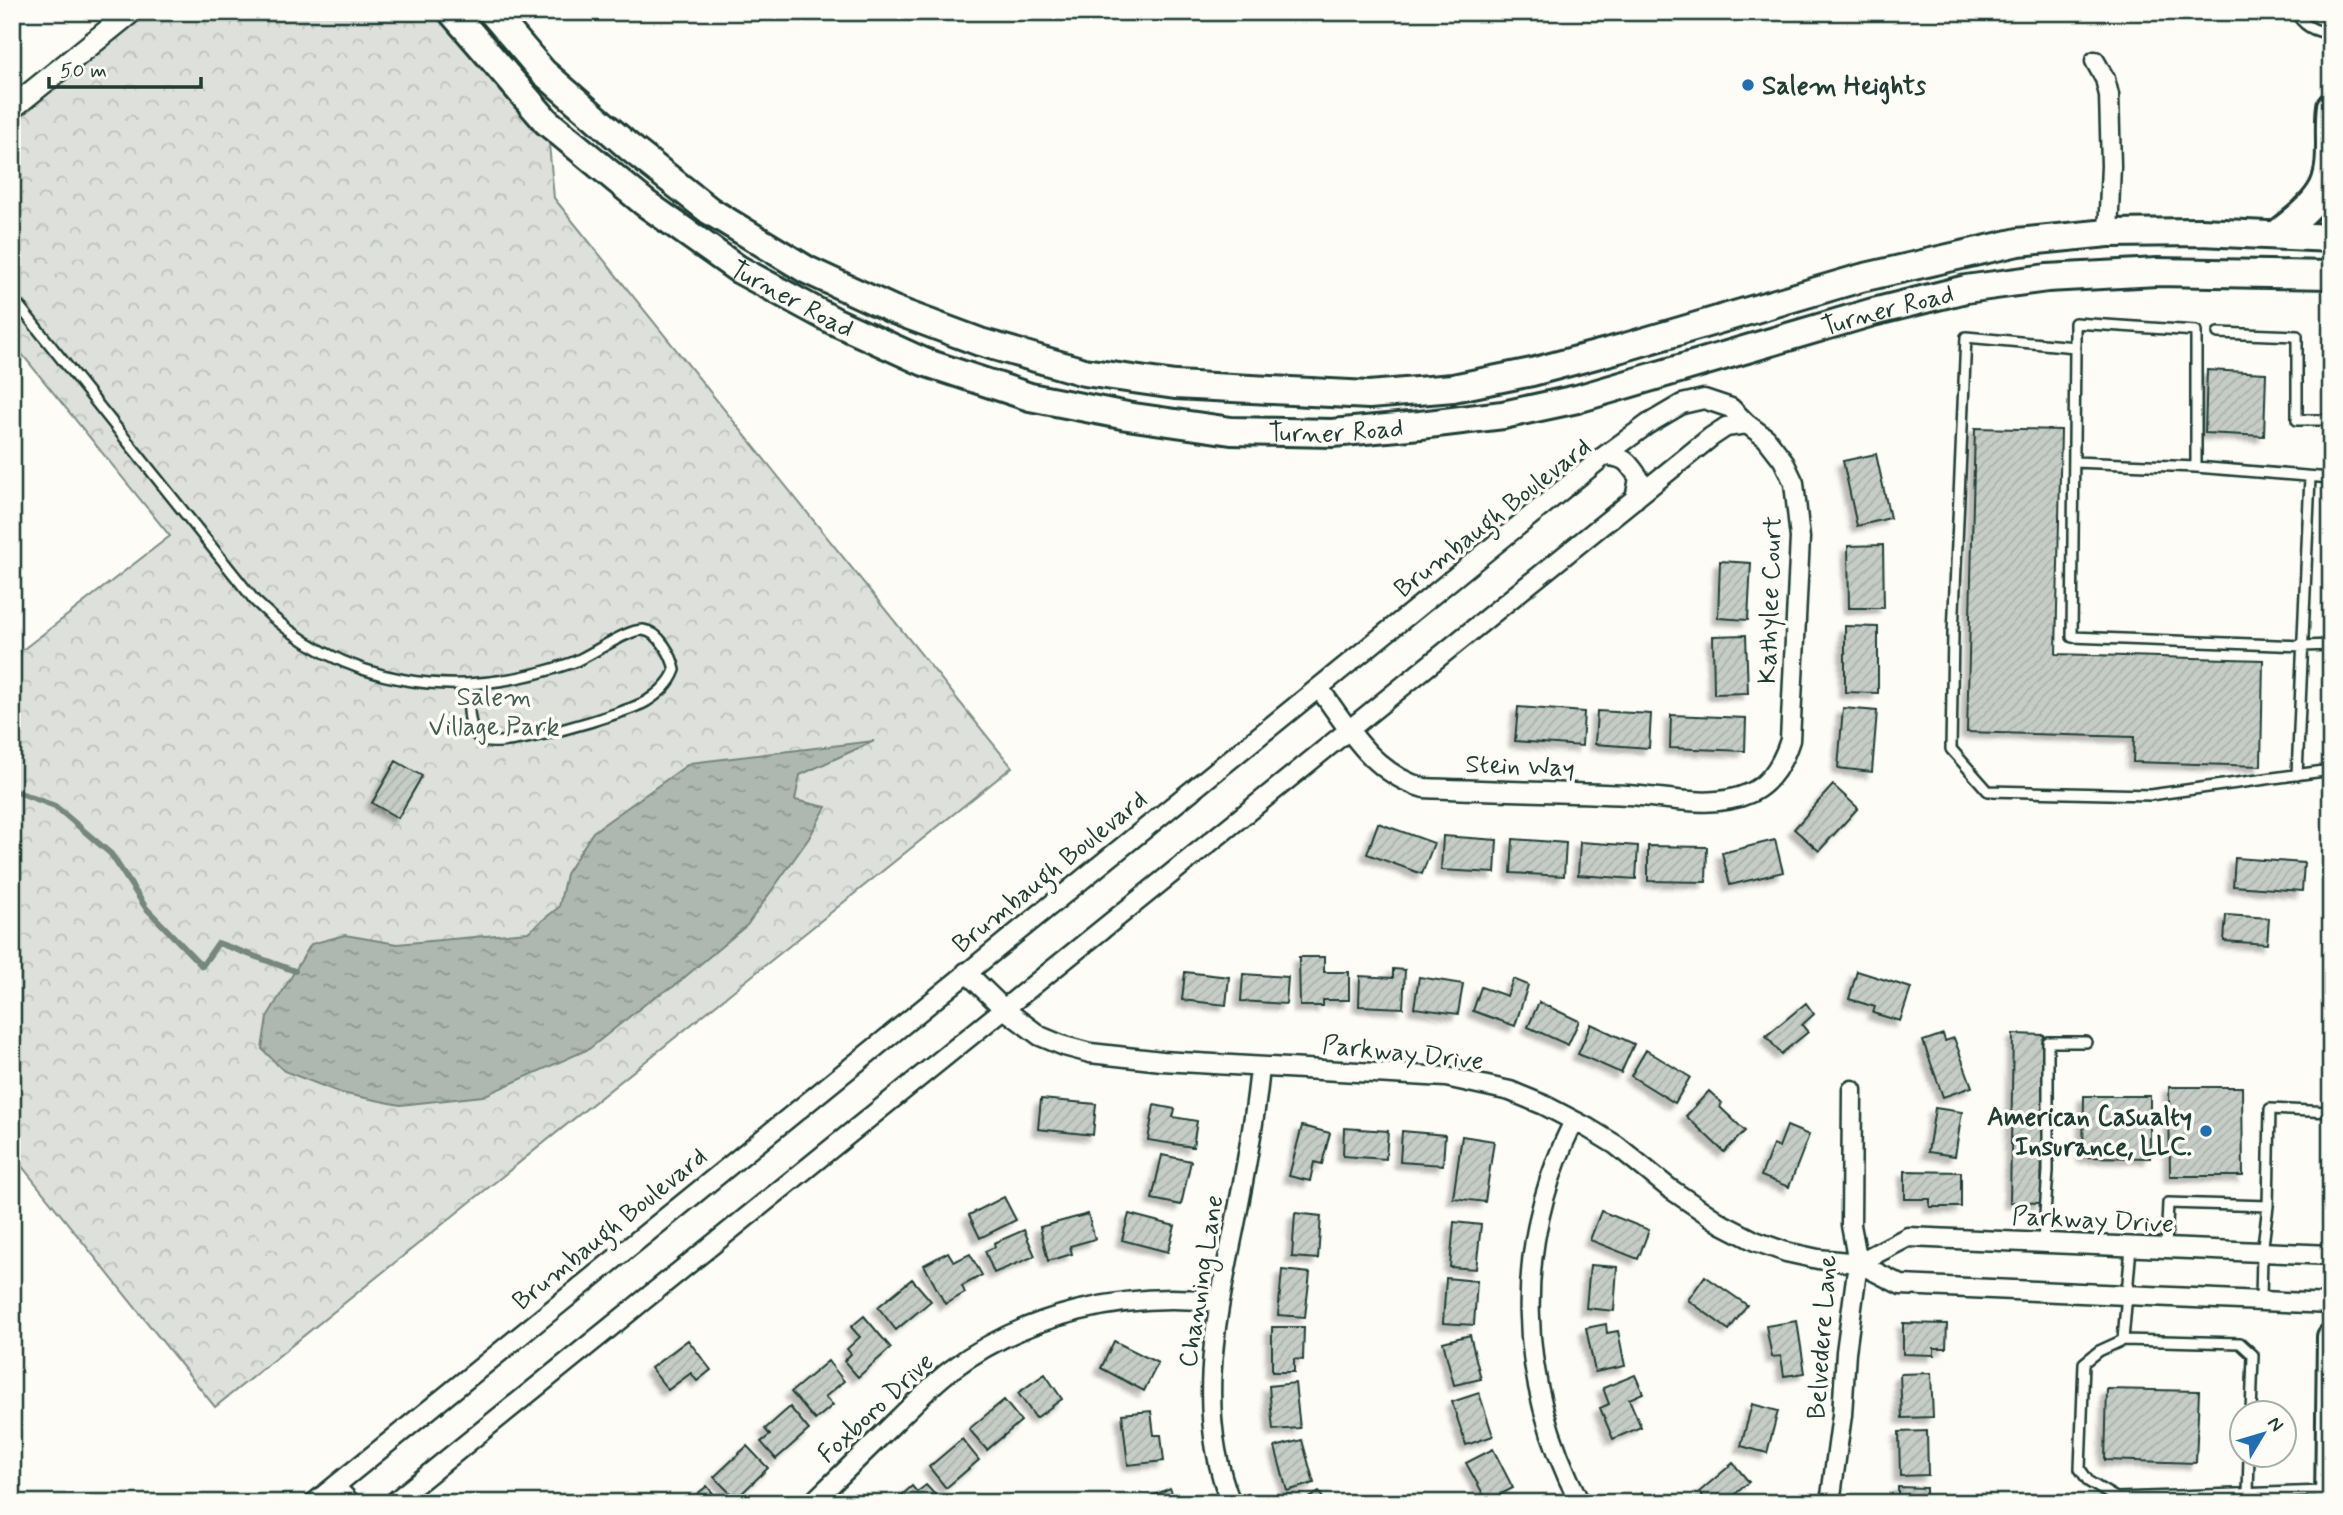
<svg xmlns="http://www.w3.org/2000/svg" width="2343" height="1515" viewBox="0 0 2343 1515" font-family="Mynerve,sans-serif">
  <defs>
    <pattern id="forest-crowns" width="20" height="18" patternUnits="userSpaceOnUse" patternTransform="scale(1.75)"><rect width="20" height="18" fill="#dde0db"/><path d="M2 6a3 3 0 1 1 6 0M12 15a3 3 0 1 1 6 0" fill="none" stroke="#bdc1bd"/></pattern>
    <pattern id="water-ripples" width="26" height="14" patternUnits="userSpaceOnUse" patternTransform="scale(1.75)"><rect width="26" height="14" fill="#aeb8b1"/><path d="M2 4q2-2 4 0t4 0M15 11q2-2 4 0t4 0" fill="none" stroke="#8d9791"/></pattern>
    <pattern id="building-hatch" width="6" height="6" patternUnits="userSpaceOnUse" patternTransform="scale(1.75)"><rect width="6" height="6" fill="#c6cdc7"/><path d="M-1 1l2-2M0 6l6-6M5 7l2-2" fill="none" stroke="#aab1ac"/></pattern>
    <filter id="shadow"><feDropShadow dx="-5.5" dy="5.5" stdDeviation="2" flood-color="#0004"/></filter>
  </defs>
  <rect width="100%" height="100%" fill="#fdfcf7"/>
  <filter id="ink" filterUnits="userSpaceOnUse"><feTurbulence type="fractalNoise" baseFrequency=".0143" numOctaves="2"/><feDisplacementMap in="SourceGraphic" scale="14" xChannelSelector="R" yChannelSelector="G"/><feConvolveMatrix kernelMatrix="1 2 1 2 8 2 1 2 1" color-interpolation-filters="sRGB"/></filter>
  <g filter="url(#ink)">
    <path fill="url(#forest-crowns)" stroke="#7e8e88" stroke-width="2" d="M131 12H452L547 122 554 198 1012 767 215 1407 12 1154V658L170 536 12 342V108Z"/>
    <path fill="url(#water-ripples)" stroke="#75877f" stroke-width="2" d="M874 741 800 775 795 800 826 807 809 838 747 925 673 987 654 997 589 1049 483 1096 400 1105 341 1093 284 1071 262 1049 267 1017 311 944 345 935 397 944 528 932 559 907 566 874 593 832 690 763Z"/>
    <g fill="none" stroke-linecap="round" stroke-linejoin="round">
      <path stroke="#75877f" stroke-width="6" d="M12 790 55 806 111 854 146 908 202 966 218 943 295 971"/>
    </g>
    <path fill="url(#building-hatch)" stroke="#1f3d34" stroke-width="2" filter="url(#shadow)" d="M2207 370 2266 373 2264 436 2205 433Z
      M1975 428 2061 430 2056 654 2263 660 2261 766 2133 762 2134 737 1967 732Z
      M1876 454 1890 518 1857 526 1843 461Z
      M1883 545 1884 608H1849L1848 546Z
      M1720 561 1751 563 1748 620 1718 618Z
      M1845 626 1878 627V693L1845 692Z
      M1746 635 1748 693 1714 694 1713 636Z
      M1518 707 1584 712 1582 746 1515 741Z
      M1843 708 1877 711 1872 772 1838 768Z
      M1597 711 1651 714 1649 748 1595 744Z
      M1671 715 1746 718 1745 751 1670 748Z
      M396 761 422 776 398 818 372 803Z
      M1833 785 1858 808 1819 851 1794 829Z
      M1378 823 1434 843 1422 874 1367 854Z
      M1443 836 1497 840 1495 873 1441 870Z
      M1513 839 1566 843 1564 876 1511 873Z
      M1775 840 1783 872 1730 885 1722 853Z
      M1580 842 1638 846 1636 879 1578 875Z
      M1648 846 1707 847 1706 882 1648 881Z
      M2235 858 2304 863 2302 891 2233 886Z
      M2226 915 2269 918 2267 944 2224 941Z
      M1299 957H1324V972H1349V1000H1323V1006H1300Z
      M1393 969 1405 970 1403 1008 1359 1006 1360 976 1393 978Z
      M1857 971 1911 988 1900 1021 1873 1013 1875 1007 1849 999Z
      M1185 972 1229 977 1226 1005 1182 1000Z
      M1243 974 1288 977 1286 1004 1241 1001Z
      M1419 977 1463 984 1458 1014 1414 1008Z
      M1513 979 1528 985 1515 1026 1473 1011 1481 987 1507 996Z
      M1539 1002 1579 1021 1568 1045 1528 1027Z
      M1806 1003 1814 1014 1802 1025 1808 1032 1781 1054 1766 1036Z
      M1591 1024 1634 1044 1621 1073 1578 1054Z
      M1943 1034 1945 1041 1954 1038 1972 1087 1943 1097 1923 1041Z
      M2013 1034 2044 1035 2041 1203 2010 1202Z
      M1646 1050 1690 1077 1675 1103 1631 1076Z
      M2169 1087H2242L2243 1176H2170Z
      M1709 1091 1722 1103 1720 1107 1745 1131 1724 1152 1686 1116Z
      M2084 1096H2150V1158L2083 1157Z
      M1041 1099 1096 1104 1093 1135 1038 1129Z
      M1154 1105 1175 1109 1173 1117 1197 1121 1193 1147 1148 1140Z
      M1935 1108 1962 1112 1955 1156 1928 1152Z
      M1302 1126 1330 1133 1322 1164 1314 1162 1310 1181 1289 1176Z
      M1787 1126 1809 1135 1789 1187 1761 1176 1773 1145 1779 1147Z
      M1344 1128 1388 1131 1386 1159 1343 1156Z
      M1402 1131 1445 1135 1443 1165 1400 1162Z
      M1462 1136 1494 1141 1485 1202 1453 1198Z
      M1162 1155 1191 1161 1181 1205 1152 1199Z
      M1905 1171 1961 1172V1207H1930V1199H1905Z
      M1004 1197 1016 1220 980 1238 969 1215Z
      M1601 1211 1649 1230 1638 1259 1590 1240Z
      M1295 1213 1321 1216 1318 1259 1292 1257Z
      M1088 1214 1095 1239 1070 1246 1072 1254 1048 1261 1040 1227Z
      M1129 1214 1175 1226 1168 1252 1122 1240Z
      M1454 1222 1481 1225 1476 1269 1450 1267Z
      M1024 1230 1035 1256 994 1273 985 1251 995 1247 994 1243Z
      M948 1252 954 1262 970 1254 982 1275 962 1286 965 1293 945 1304 924 1265Z
      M1590 1265 1617 1267 1614 1311 1586 1308Z
      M1282 1270 1310 1273 1305 1317 1278 1315Z
      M1705 1276 1747 1305 1729 1330 1688 1300Z
      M1446 1278 1477 1281 1474 1325 1443 1323Z
      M912 1279 931 1301 896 1330 878 1307Z
      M864 1316 891 1348 858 1377 844 1361 851 1354 847 1349 860 1337 851 1327Z
      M1797 1321 1805 1373 1784 1376 1781 1356 1772 1357 1766 1326Z
      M1903 1323 1947 1324 1946 1348H1934V1355L1903 1354Z
      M1606 1324 1607 1333 1618 1331 1625 1366 1595 1372 1586 1328Z
      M1272 1327H1304L1303 1360 1294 1359V1372H1272Z
      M1470 1335 1481 1379 1454 1385 1443 1342Z
      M688 1340 711 1370 697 1381 691 1373 668 1390 651 1368Z
      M1114 1341 1158 1363 1144 1391 1101 1368Z
      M828 1361 844 1381 825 1397 833 1405 815 1420 791 1392Z
      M1931 1373 1933 1417 1902 1418 1900 1374Z
      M1045 1374 1062 1399 1036 1418 1018 1393Z
      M1635 1375 1643 1393 1629 1399 1641 1427 1613 1439 1600 1408 1609 1404 1603 1388Z
      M1295 1383 1300 1428 1273 1430 1269 1386Z
      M2107 1389 2199 1391 2196 1463 2105 1460Z
      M1479 1393 1493 1436 1466 1445 1452 1402Z
      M1004 1400 1021 1421 987 1450 969 1429Z
      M1752 1404 1778 1411 1767 1453 1741 1446Z
      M790 1407 809 1430 776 1459 761 1442 770 1435 765 1429Z
      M1151 1411 1154 1435H1161L1164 1461 1128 1465 1122 1414Z
      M1927 1431 1928 1475 1900 1476 1899 1432Z
      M962 1439 979 1460 946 1488 929 1467Z
      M1302 1440 1314 1483 1287 1491 1275 1447Z
      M747 1446 768 1468 736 1499 714 1477Z
      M1493 1449 1513 1488 1487 1501 1466 1463Z
      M1733 1463 1749 1482 1725 1503H1708L1699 1492Z
      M926 1485 940 1500 936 1503H893L912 1486 917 1492Z
      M707 1486 721 1503H686Z
      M1898 1487 1926 1488V1503H1898Z
      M1170 1488 1176 1503H1136Z
      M1319 1492 1326 1503H1301Z
      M1642 1493 1664 1503H1638Z
      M2099 1498V1503H2013V1500Z"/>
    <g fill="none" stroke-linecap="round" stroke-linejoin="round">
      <defs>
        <path id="service" d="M2296 12C2303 26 2315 32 2331 33
          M12 297 255 601C343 688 457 703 571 663 589 657 627 629 643 630 660 632 672 656 675 670 670 684 659 693 647 701 628 713 497 752 481 740 466 728 469 702 468 684
          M2218 333 2297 336V420H2331
          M2075 347 2072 637 2303 646 2331 645
          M2074 462 2196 467
          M2331 478 2196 467V331L2075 323V347L1966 337 1953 634 1951 749 1988 791 2150 795 2331 770
          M2297 775 2310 477
          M2043 1242 2048 1171V1042H2086
          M2166 1248 2168 1203 2268 1206
          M2261 1301 2262 1253 2268 1206 2270 1109 2331 1112
          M2123 1340 2131 1247
          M2251 1414 2253 1355 2240 1343 2123 1340 2099 1351 2084 1363 2080 1469 2089 1482 2116 1498 2327 1491
          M338 1483 357 1503
          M2248 1494 2249 1456"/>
        <path id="minor" d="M2095 61 2105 79 2109 95 2111 166 2108 233
          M1604 456C1625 456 1628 462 1639 478L1635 499
          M966 972 1004 1009 1040 1036 1064 1046 1090 1053 1162 1061 1446 1077 1510 1091 1544 1105 1588 1128 1616 1145 1669 1188 1722 1224 1755 1241 1786 1252 1818 1259 1858 1263 1901 1285 2331 1304
          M1574 1121C1512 1246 1516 1379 1580 1503
          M1858 1263 1908 1237 2331 1255
          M314 1503 1604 456 1648 424 1682 404 1704 399 1731 408 1747 424 1766 438 1783 460 1794 483 1800 538 1790 740C1783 762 1772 783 1750 793 1713 810 1666 797 1628 795 1560 792 1492 791 1424 788 1373 774 1348 728 1319 688
          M393 1503 1711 437 1726 427 1747 424
          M812 1503C842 1474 871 1446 900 1417 917 1401 932 1384 951 1370 1025 1314 1128 1290 1219 1302
          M1231 1503C1192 1405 1219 1307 1238 1209 1247 1162 1256 1114 1260 1067
          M1830 1503 1842 1415 1846 1352 1858 1263 1851 1225 1852 1090"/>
        <path id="tertiary" d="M12 108 131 12"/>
        <g id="primary">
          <path id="s1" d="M452 12 547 122 645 203 738 269 834 321 924 362 1030 397 1127 416 1231 431 1332 433 1420 425 1503 415 1577 399 1873 312 1966 289 2047 278 2157 272 2331 275"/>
          <path d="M492 12 543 72 629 147 710 211 807 270 894 310 980 342 1084 372 1175 385 1369 395 1453 388 1532 372 1622 348 1861 278 2018 242 2108 233 2201 232 2331 238"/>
          <path d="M2276 235C2292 222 2309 210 2320 193 2336 170 2327 133 2331 106"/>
          <path d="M2329 1503 2331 1337"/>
        </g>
      </defs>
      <use href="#service" stroke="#1f3d34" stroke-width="14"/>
      <use href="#minor" stroke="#1f3d34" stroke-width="23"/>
      <use href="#tertiary" stroke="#1f3d34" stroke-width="26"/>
      <use href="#primary" stroke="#1f3d34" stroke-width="32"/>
      <use href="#service" stroke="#fdfcf7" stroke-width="9"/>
      <use href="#minor" stroke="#fdfcf7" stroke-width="18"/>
      <use href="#tertiary" stroke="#fdfcf7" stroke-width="21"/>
      <use href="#primary" stroke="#fdfcf7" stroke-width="26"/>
    </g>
  </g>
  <g fill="#1f6fb2" stroke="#fdfcf7" stroke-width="2.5">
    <circle cx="1748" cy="85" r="7"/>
    <circle cx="2206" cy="1131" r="7"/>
  </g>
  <g text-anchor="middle" stroke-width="7" stroke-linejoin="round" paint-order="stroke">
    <g font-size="26" font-weight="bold" fill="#1f3d34" stroke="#fdfcf7" text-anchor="start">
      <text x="1762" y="94">Salem Heights</text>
      <text x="2192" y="1125" text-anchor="end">American Casualty<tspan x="2192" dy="30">Insurance, LLC.</tspan></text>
    </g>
    <g font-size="26" fill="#1f3d34" stroke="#fdfcf7">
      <text dy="9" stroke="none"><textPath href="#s1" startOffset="448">Turner Road</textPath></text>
      <text dy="9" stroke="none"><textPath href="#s1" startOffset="1582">Turner Road</textPath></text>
      <text dy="9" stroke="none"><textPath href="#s1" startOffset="1015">Turner Road</textPath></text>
      <text transform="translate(1492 517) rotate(-38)" y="9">Brumbaugh Boulevard</text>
      <text transform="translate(1769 600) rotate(-88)" y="9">Kathylee Court</text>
      <text transform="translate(1520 765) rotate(2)" y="9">Stein Way</text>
      <text transform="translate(1049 871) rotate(-39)" y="9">Brumbaugh Boulevard</text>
      <text transform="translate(1403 1052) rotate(6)" y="9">Parkway Drive</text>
      <text transform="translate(2093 1219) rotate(3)" y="9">Parkway Drive</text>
      <text transform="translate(609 1228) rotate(-39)" y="9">Brumbaugh Boulevard</text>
      <text transform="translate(1200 1281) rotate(-81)" y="9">Channing Lane</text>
      <text transform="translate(1821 1337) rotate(-86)" y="9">Belvedere Lane</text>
      <text transform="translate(875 1407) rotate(-43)" y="9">Foxboro Drive</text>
    </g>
    <g font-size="26" fill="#455e55" stroke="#fdfcf7">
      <text x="494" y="705">Salem<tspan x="494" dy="30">Village Park</tspan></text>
    </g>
  </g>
  <rect width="2343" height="1515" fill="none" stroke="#fdfcf7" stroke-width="42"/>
  <rect x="21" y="21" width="2301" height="1473" fill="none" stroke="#1f3d34" stroke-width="2.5" filter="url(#ink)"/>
  <g transform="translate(2263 1434) rotate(52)"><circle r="33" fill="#fdfcf7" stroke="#a4b0a9" stroke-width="2"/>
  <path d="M0-5L12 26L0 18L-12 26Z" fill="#1f6fb2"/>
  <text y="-10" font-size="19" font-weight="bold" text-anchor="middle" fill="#1f3d34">N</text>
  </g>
  <path d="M49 77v10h152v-10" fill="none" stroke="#1f3d34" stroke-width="3.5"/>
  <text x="60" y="77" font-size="21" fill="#1f3d34" stroke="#fdfcf7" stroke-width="5" paint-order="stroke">50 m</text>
</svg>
